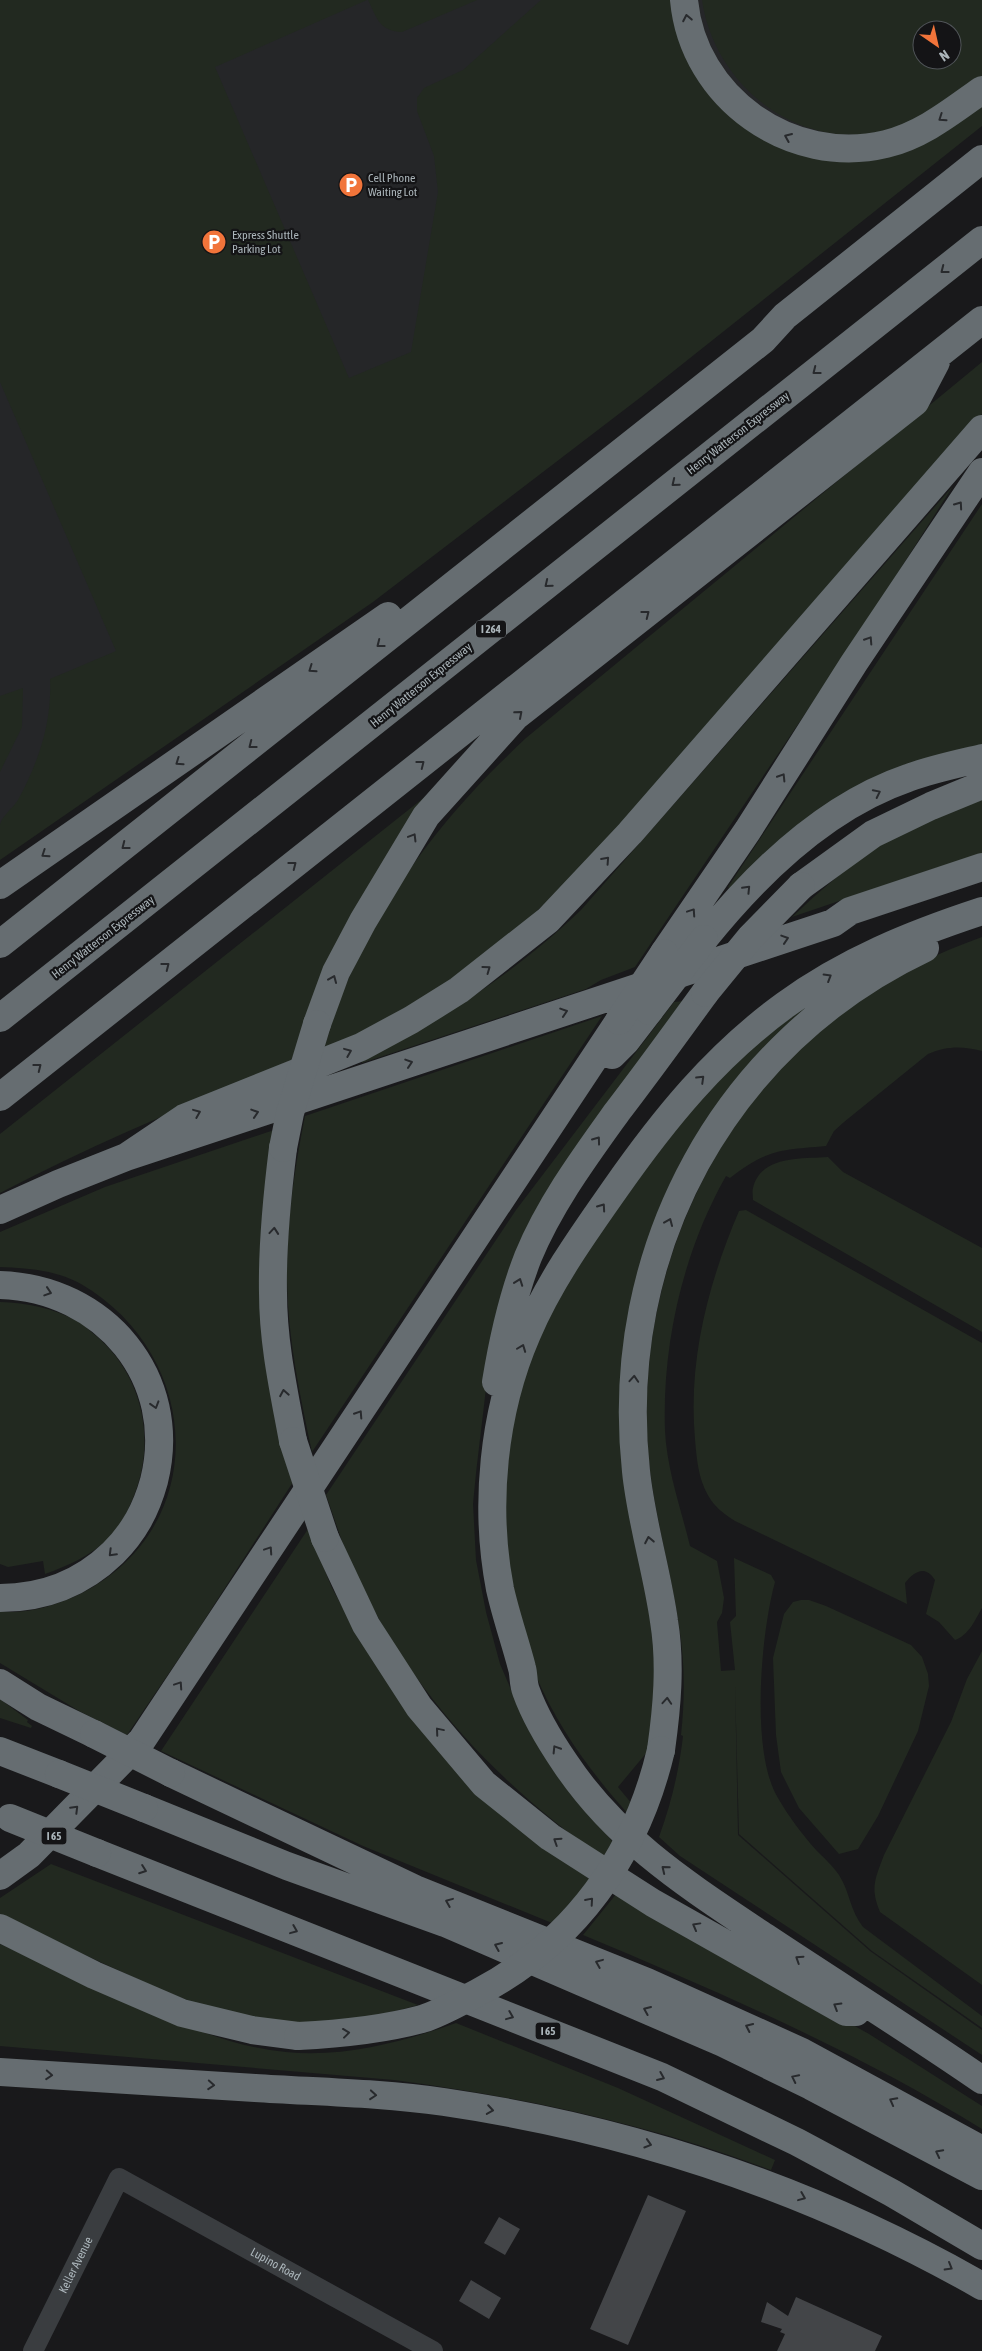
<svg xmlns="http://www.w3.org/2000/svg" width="982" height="2351" viewBox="0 0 982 2351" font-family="'Asap Condensed',sans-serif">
  <rect width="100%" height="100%" fill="#19191b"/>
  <path fill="#252628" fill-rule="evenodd" d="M0 0H982V82L0 848ZM922 30H952V60H922Z"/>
  <path fill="#222920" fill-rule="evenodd" d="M0 0H367L215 67 349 378 411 352 438 192 434 156 417 111V98L424 88 463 70 541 0H686L708 86 816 157 982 106V126L641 397 373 602 0 860C0 849 0 836 0 825 1 817 13 808 18 800 39 761 52 723 50 679L116 651 0 382Z
    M368 0H477L402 32C379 31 377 18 368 0Z
    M702 0H982V78C955 96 927 117 896 128 806 157 715 90 702 0ZM922 30H952V60H922Z
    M982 362V414L613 839 486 959 374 1028 323 1050C332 1024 340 996 352 971 392 881 454 805 526 738Z
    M953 486 868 620 635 967 601 980 586 989 362 1063 361 1060C445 1018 512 975 581 910Z
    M982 504V747L960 751 730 889 728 887Z
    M23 688 22 727 0 772V696Z
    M436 788 303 1029 290 1064C191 1103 94 1144 0 1193V1134Z
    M982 798V856L946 867H939L792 917C819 892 846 867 878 847 911 827 947 813 982 798Z
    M982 937V1051C962 1046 947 1046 928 1054L844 1122 834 1131 826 1146C781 1150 767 1149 730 1178L726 1176C683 1252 662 1344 665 1431 667 1470 681 1509 690 1546L717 1561 724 1598 722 1613 717 1622 721 1671 735 1670 730 1622 736 1616 734 1558 771 1575 775 1582C761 1633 750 1752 778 1798 789 1817 802 1834 816 1850 824 1858 833 1866 839 1875 850 1892 850 1911 863 1927L982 2016V2028L872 1951 739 1834 735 1684 738 1835 870 1951 982 2030V2055L680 1856 659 1837C671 1804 679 1771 683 1736L681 1735C685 1699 685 1662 679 1626 671 1571 655 1518 649 1462 631 1284 712 1102 859 999 896 973 940 952 982 937Z
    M685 1001 581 1144 487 1380 476 1473 473 1504 476 1560 486 1612 500 1664 521 1713 552 1768 576 1801 614 1843 604 1859C499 1784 413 1695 357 1577 344 1551 336 1522 326 1495L516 1210 674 1002Z
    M811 1002 813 1006 669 1191 630 1491 659 1658 648 1751 618 1787 632 1804 628 1814C591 1772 558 1728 536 1676 531 1663 528 1648 524 1635 495 1536 500 1431 540 1336 560 1288 593 1245 622 1202 650 1163 678 1124 709 1089 739 1056 776 1028 811 1002Z
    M602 1016 312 1452C300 1396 288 1339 287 1282 286 1226 294 1171 305 1116Z
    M274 1130C253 1253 256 1362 293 1482L194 1636 127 1735 79 1711 0 1663V1611C26 1615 57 1605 80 1594 212 1528 203 1355 81 1284 56 1270 27 1268 0 1267V1232L105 1187Z
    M828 1157 843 1172 982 1248V1332L753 1200C753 1196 752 1192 753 1188 761 1155 802 1159 828 1157Z
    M746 1210 982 1343V1608C975 1620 969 1635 955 1640L939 1622 926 1614 935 1580C925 1565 915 1571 905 1583L907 1604 735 1521C727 1516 720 1511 714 1504 699 1485 697 1463 695 1439 688 1360 708 1284 739 1211Z
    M0 1302C27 1303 53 1308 77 1321 83 1324 89 1330 95 1335 140 1372 156 1435 136 1490 130 1507 121 1527 108 1539 90 1556 67 1566 45 1574L43 1561 8 1567 0 1564Z
    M308 1529 332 1588 363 1644 591 1879 552 1923 363 1846 161 1751Z
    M801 1600H809L826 1606 911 1645 922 1657 928 1674 929 1686 918 1731 878 1816 858 1849 839 1854 799 1808 781 1772 776 1735 773 1658 784 1614 793 1602Z
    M982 1651V1985L880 1912C870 1888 875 1879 884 1855L951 1722 967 1679Z
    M0 1699 28 1720 27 1722 32 1726 31 1728 0 1718Z
    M51 1864 418 2005C372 2018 324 2027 275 2023 226 2018 179 1998 135 1978 89 1957 45 1936 0 1914V1898Z
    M617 1893 869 2034 982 2106V2129C856 2051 719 1992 583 1935Z
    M0 1944C43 1963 85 1982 128 2001 179 2023 230 2047 286 2052 343 2058 402 2042 456 2023L618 2088 775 2160 771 2170C649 2124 523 2097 394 2080L0 2046Z"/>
  <path fill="#434548" d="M648 2195 686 2211 628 2345 590 2329Z
    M499 2217 520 2229 505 2255 484 2243Z
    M471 2280 501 2298 489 2319 459 2301Z
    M796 2297 882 2336 875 2351H777L785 2334 780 2332 782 2329 761 2322 767 2302 788 2316Z"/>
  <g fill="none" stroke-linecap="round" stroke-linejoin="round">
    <path stroke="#3a3d40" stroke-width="20" id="s1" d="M33 2351 119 2178 433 2351"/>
    <path stroke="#666d71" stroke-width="28" d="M684 0C693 98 791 167 886 144 923 135 952 111 982 90
      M0 885 388 616
      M801 886 873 834 931 806 982 785
      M982 911C912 934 845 961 785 1005 715 1056 664 1119 615 1189 582 1236 549 1282 527 1334 493 1412 484 1506 500 1589 506 1616 515 1641 522 1668 524 1675 523 1684 526 1691 535 1716 550 1741 565 1763 617 1841 689 1886 765 1937 837 1985 911 2031 982 2080
      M704 939C757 873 826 806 908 778 932 769 957 764 982 758
      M0 944 763 340 785 316 982 159
      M664 953 748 830 854 663 982 472
      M0 1018 982 240
      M317 1024 336 972 363 921 426 816 516 716 915 402 936 362
      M612 1055 626 1041 649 1011
      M0 1097 982 320
      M283 1148C277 1196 272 1244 273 1293 273 1343 284 1392 293 1441
      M126 1157 184 1118 361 1047 411 1020 459 990 548 920 630 833 982 429
      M0 1210 58 1184 126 1157 833 923 850 911 982 867
      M0 1285C104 1288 180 1378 154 1481 146 1510 134 1532 113 1553 81 1584 44 1598 0 1598
      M496 1382C503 1339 512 1298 528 1257 550 1204 584 1158 617 1112 647 1073 676 1033 705 993
      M325 1538 366 1625 419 1707 484 1784 550 1837 653 1903 846 2012H856
      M0 1683 38 1707 94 1734
      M661 1750C667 1707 671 1664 664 1621 657 1571 641 1521 636 1471 612 1251 724 1043 925 948
      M0 1751 59 1774
      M171 1773 415 1889 647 1982 802 2052 982 2150
      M144 1808 287 1866 445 1923 723 2043 811 2086 982 2176
      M97 1853 662 2077 797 2142 892 2193 982 2246
      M0 1876 29 1855 142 1740 619 1021
      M0 1928 94 1975 182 2013 252 2030 298 2036
      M0 2072C85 2077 170 2083 255 2088 318 2092 381 2093 444 2102 635 2130 814 2190 982 2286"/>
    <path stroke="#666d71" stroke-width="28" d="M705 993 750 938 801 886
      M649 1011 704 939
      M619 1021 664 953
      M283 1148 290 1113 317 1024
      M293 1441 325 1538
      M94 1734 171 1773
      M59 1774 144 1808
      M10 1818 97 1853
      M298 2036C340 2034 381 2030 422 2019 441 2013 460 2002 477 1993 575 1942 636 1856 661 1750"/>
  </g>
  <defs><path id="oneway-chevron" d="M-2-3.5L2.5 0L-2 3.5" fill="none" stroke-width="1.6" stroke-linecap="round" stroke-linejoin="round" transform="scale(1.25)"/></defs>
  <g stroke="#282a2d">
    <use href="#oneway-chevron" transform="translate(687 18) rotate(-101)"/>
    <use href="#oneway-chevron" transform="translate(942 118) rotate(146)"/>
    <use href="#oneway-chevron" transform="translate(788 137) rotate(-157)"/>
    <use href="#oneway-chevron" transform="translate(944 270) rotate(142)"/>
    <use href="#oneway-chevron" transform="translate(816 371) rotate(142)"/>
    <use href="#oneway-chevron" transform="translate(675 483) rotate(141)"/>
    <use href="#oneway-chevron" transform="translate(959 505) rotate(-55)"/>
    <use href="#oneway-chevron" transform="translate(548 584) rotate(141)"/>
    <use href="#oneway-chevron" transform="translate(646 614) rotate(-38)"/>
    <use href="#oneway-chevron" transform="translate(869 640) rotate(-57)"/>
    <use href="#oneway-chevron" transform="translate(380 644) rotate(142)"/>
    <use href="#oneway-chevron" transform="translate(312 669) rotate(145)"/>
    <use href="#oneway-chevron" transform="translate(519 714) rotate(-41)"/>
    <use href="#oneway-chevron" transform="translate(252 745) rotate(142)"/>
    <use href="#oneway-chevron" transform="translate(179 762) rotate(145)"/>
    <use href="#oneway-chevron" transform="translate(421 764) rotate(-38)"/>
    <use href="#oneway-chevron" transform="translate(782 777) rotate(-58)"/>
    <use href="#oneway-chevron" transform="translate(877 793) rotate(-26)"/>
    <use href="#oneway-chevron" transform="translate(413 837) rotate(-59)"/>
    <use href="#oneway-chevron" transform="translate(125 846) rotate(142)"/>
    <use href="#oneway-chevron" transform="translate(45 854) rotate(146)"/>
    <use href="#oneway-chevron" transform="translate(606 860) rotate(-48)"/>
    <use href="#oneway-chevron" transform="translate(293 865) rotate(-38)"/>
    <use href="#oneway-chevron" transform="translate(747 889) rotate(-46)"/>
    <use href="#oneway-chevron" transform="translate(692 912) rotate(-56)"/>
    <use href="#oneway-chevron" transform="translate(785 939) rotate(-18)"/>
    <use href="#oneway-chevron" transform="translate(166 966) rotate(-38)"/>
    <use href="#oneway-chevron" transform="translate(487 969) rotate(-36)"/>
    <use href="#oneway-chevron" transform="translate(828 977) rotate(-31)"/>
    <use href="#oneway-chevron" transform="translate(333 979) rotate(-67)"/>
    <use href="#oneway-chevron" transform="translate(564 1012) rotate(-18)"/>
    <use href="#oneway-chevron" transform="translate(348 1052) rotate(-22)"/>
    <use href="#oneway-chevron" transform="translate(409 1063) rotate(-18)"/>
    <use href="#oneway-chevron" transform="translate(38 1067) rotate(-38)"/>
    <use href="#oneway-chevron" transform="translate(701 1079) rotate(-44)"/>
    <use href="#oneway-chevron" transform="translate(197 1113) rotate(-22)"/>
    <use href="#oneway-chevron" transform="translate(255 1113) rotate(-18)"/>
    <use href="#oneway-chevron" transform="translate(597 1140) rotate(-54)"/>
    <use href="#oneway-chevron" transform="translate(602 1207) rotate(-55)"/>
    <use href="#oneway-chevron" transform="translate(669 1222) rotate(-67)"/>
    <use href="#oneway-chevron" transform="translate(274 1231) rotate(-85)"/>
    <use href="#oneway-chevron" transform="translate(519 1282) rotate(-70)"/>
    <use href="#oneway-chevron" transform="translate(48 1292) rotate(18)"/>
    <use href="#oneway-chevron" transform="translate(522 1348) rotate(-69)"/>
    <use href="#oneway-chevron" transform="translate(634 1379) rotate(-86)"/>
    <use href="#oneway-chevron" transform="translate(284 1393) rotate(-100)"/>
    <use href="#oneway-chevron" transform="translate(155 1405) rotate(73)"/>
    <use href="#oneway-chevron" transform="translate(359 1414) rotate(-57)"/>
    <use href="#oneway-chevron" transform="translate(649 1540) rotate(-101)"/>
    <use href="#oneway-chevron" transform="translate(269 1550) rotate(-56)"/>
    <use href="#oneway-chevron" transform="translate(112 1553) rotate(135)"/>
    <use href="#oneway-chevron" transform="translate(179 1685) rotate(-56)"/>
    <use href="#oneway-chevron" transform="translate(667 1701) rotate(-86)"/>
    <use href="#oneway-chevron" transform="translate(439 1731) rotate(-130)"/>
    <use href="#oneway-chevron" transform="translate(556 1749) rotate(-122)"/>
    <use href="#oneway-chevron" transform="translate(75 1809) rotate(-45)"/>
    <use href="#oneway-chevron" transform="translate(557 1841) rotate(-147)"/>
    <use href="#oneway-chevron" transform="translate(665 1869) rotate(-141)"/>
    <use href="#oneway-chevron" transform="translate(143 1870) rotate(20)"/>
    <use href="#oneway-chevron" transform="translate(590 1901) rotate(-49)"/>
    <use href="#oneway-chevron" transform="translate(449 1902) rotate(-158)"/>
    <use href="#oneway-chevron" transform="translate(696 1926) rotate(-151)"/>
    <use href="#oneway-chevron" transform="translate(294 1930) rotate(22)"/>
    <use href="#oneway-chevron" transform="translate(498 1946) rotate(-157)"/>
    <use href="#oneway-chevron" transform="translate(799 1959) rotate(-147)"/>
    <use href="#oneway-chevron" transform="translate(599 1963) rotate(-158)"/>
    <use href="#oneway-chevron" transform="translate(837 2006) rotate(-149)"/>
    <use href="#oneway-chevron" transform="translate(647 2010) rotate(-157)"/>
    <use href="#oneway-chevron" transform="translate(510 2016) rotate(22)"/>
    <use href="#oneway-chevron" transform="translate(749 2027) rotate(-155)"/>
    <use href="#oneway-chevron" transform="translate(346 2033) rotate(-7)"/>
    <use href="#oneway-chevron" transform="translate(49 2075) rotate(4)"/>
    <use href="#oneway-chevron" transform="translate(661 2077) rotate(23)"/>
    <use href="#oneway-chevron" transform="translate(795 2078) rotate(-154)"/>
    <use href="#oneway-chevron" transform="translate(211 2085) rotate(4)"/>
    <use href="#oneway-chevron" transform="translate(373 2095) rotate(5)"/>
    <use href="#oneway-chevron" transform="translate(893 2101) rotate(-152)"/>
    <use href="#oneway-chevron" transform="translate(490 2110) rotate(9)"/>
    <use href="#oneway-chevron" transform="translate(648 2144) rotate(17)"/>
    <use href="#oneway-chevron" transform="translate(939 2153) rotate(-153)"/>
    <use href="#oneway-chevron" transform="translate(802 2197) rotate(22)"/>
    <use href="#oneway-chevron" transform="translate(949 2267) rotate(30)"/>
  </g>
  <defs>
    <symbol id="parking-disc" viewBox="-11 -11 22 22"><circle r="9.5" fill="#f1743a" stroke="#141416"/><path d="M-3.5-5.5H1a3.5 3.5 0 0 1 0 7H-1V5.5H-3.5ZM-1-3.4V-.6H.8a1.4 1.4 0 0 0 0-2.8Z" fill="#fff"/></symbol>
  </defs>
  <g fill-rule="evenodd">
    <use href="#parking-disc" x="337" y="171" width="28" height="28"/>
    <use href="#parking-disc" x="200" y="228" width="28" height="28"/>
  </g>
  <g text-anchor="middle" stroke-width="4.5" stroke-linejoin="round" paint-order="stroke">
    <g fill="#141416" stroke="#7e8589" stroke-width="1">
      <rect x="476" y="620.5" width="30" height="17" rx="4"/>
      <rect x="41.5" y="1827.5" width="25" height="17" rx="4"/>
      <rect x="535.5" y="2022.5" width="25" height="17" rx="4"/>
    </g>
    <g font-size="11" font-weight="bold" fill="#abb5ba">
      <text x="491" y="633">I 264</text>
      <text x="54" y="1840">I 65</text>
      <text x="548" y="2035">I 65</text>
    </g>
    <g font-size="12" fill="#abb5ba" stroke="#141416" text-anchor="start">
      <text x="368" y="182">Cell Phone<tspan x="368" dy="14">Waiting Lot</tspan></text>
      <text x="232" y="239">Express Shuttle<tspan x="232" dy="14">Parking Lot</tspan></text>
    </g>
    <g font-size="12" fill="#abb5ba" stroke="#141416">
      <text transform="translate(738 433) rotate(-38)" y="4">Henry Watterson Expressway</text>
      <text transform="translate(421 685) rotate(-39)" y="4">Henry Watterson Expressway</text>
      <text transform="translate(103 937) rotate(-38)" y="4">Henry Watterson Expressway</text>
      <text dy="4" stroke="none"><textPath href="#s1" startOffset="96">Keller Avenue</textPath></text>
      <text dy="4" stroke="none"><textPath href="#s1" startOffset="372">Lupino Road</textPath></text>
    </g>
  </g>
  <g transform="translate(937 45) rotate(146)"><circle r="24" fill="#141416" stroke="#505458"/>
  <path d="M0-4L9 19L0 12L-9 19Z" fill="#f1743a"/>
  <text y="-8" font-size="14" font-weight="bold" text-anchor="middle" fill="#abb5ba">N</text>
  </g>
</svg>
